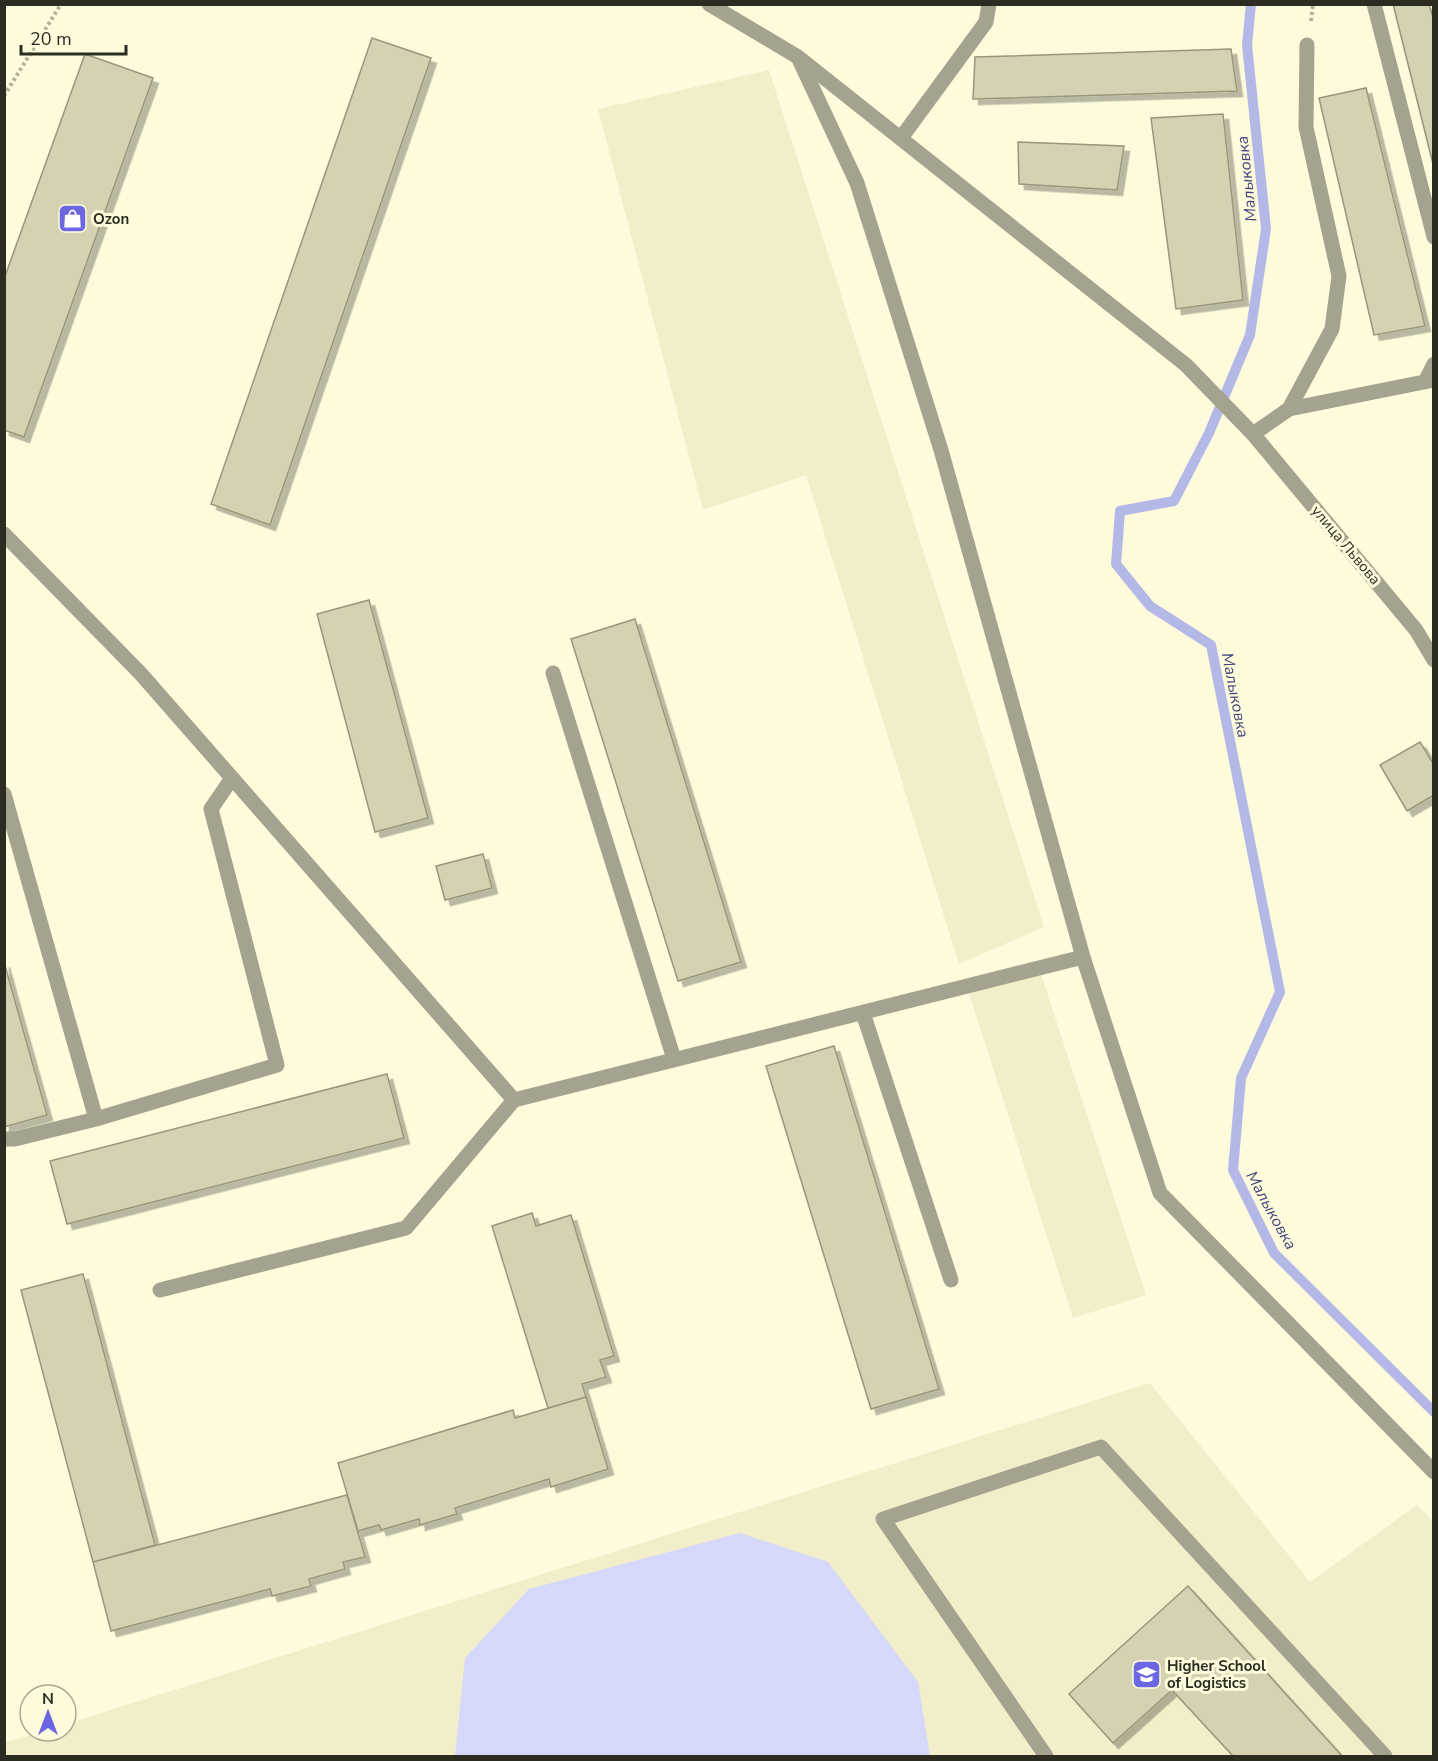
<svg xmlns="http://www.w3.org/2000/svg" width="1438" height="1761" viewBox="0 0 1438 1761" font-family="'Nunito Sans',sans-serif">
  <defs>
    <filter id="shadow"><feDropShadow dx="5.5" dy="5.5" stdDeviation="0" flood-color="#0004"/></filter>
  </defs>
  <rect width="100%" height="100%" fill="#fdfbdc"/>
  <path fill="#f1eec9" d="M769 70 1044 927 959 964 806 475 703 510 598 109Z
    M1039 968 1146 1295 1073 1318 968 990Z
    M1150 1383 1310 1582 1417 1505 1433 1521V1756H5L4 1743 44 1731H66V1724Z"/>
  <path fill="#d5d8fb" d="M740 1533 828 1562 918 1682 930 1756H455L465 1658 529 1589Z"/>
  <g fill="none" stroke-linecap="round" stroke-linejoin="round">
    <path stroke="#b4b8e6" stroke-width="10" d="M1251 4 1247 45 1266 229 1250 335 1209 433 1174 501 1120 511 1116 564 1150 606 1211 645 1280 992 1241 1078 1233 1170 1274 1253 1434 1412"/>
  </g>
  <path fill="#d5d2b4" stroke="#99967a" stroke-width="1.5" filter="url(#shadow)" d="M1393 4H1429L1434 21V168Z
    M372 38 431 58 270 525 211 504Z
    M1231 49 1237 91 973 99 975 57Z
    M85 54 153 78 24 437 4 430V279Z
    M1366 88 1425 326 1374 335 1319 98Z
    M1223 114 1243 300 1176 309 1151 118Z
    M1018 142 1124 146 1117 190 1019 184Z
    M369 600 428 818 375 832 317 614Z
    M635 619 741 962 678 981 571 639Z
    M1420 742 1434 765V795L1407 811 1380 765Z
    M483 854 492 888 445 900 436 866Z
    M4 962 47 1115 4 1127Z
    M834 1046 939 1389 871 1409 766 1066Z
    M387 1074 404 1138 67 1224 50 1161Z
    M532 1213 536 1226 571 1215 614 1356 600 1360 606 1377 582 1384 586 1397 548 1408 492 1226Z
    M83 1274 155 1545 93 1562 21 1290Z
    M586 1397 608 1469 551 1487 549 1479 455 1508 457 1514 420 1525 419 1519 381 1530 379 1525 358 1531 338 1463 513 1410 515 1418Z
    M347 1495 365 1557 343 1562 345 1569 309 1579 311 1586 272 1596 270 1589 111 1631 93 1562Z
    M1188 1586 1342 1756H1233L1172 1690 1113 1743 1069 1694Z"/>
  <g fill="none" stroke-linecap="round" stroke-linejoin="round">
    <path stroke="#b3b199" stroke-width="4" stroke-dasharray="3 3" stroke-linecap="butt" d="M1311 21 1313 4
      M4 96 61 4"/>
    <path stroke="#a5a38f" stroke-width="15" d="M1374 4 1434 237
      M901 138 986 22 989 4
      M1425 382 1434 364
      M1289 409 1332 329 1339 276 1306 127 1307 45
      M1253 434 1289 409 1434 380
      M4 534 141 674 514 1100 1083 957
      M553 673 674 1059
      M4 794 96 1119
      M863 1013 951 1280
      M4 1139H15L96 1119 277 1065 211 809 232 778
      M160 1290 406 1228 514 1100
      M1287 1322 1434 1472
      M1046 1756 883 1519 1101 1447 1385 1756"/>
    <path stroke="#a5a38f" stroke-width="15" d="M709 4 798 57 1186 365 1253 434 1416 630 1434 660
      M798 57 857 183 941 450 1083 957 1160 1193 1287 1322"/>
  </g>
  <defs>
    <symbol id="shop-square" viewBox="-11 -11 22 22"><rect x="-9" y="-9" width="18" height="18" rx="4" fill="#6c66e0" stroke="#fdfbdc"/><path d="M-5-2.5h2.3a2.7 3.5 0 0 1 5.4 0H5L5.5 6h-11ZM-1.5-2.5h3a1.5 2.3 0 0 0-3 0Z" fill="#fff"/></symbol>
    <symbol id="school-square" viewBox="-11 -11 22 22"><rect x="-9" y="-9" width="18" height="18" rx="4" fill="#6c66e0" stroke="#fdfbdc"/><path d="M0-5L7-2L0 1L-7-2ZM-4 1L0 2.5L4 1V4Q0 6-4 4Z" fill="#fff"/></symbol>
  </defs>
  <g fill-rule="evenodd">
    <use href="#shop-square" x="56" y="202" width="33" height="33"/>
    <use href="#school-square" x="1130" y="1658" width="33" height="33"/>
  </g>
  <g text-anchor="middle" stroke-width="6" stroke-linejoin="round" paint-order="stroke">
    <g font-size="15" font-weight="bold" fill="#2d2c21" stroke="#fdfbdc" text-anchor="start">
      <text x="93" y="224">Ozon</text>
      <text x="1167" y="1671">Higher School<tspan x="1167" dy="17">of Logistics</tspan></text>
    </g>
    <g font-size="15" fill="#2d2c21" stroke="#fdfbdc">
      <text transform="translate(1346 545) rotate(50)" y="5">улица Львова</text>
    </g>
    <g font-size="16" font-style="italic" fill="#43437d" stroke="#fdfbdc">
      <text transform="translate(1246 179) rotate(-96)" y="6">Малыковка</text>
      <text transform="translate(1236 695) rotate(79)" y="6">Малыковка</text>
      <text transform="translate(1272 1210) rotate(61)" y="6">Малыковка</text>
    </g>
  </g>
  <rect width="1438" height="1761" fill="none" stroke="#2d2c21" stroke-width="12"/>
  <g transform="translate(48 1713)"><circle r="28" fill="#fdfbdc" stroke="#aaa891" stroke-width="1.5"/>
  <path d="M0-4.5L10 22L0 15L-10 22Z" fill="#6c66e0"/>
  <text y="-9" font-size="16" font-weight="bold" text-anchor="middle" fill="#2d2c21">N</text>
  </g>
  <path d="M21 45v9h105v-9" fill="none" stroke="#2d2c21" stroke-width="3"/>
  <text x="30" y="45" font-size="18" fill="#2d2c21" stroke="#fdfbdc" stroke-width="4.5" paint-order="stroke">20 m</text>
</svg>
